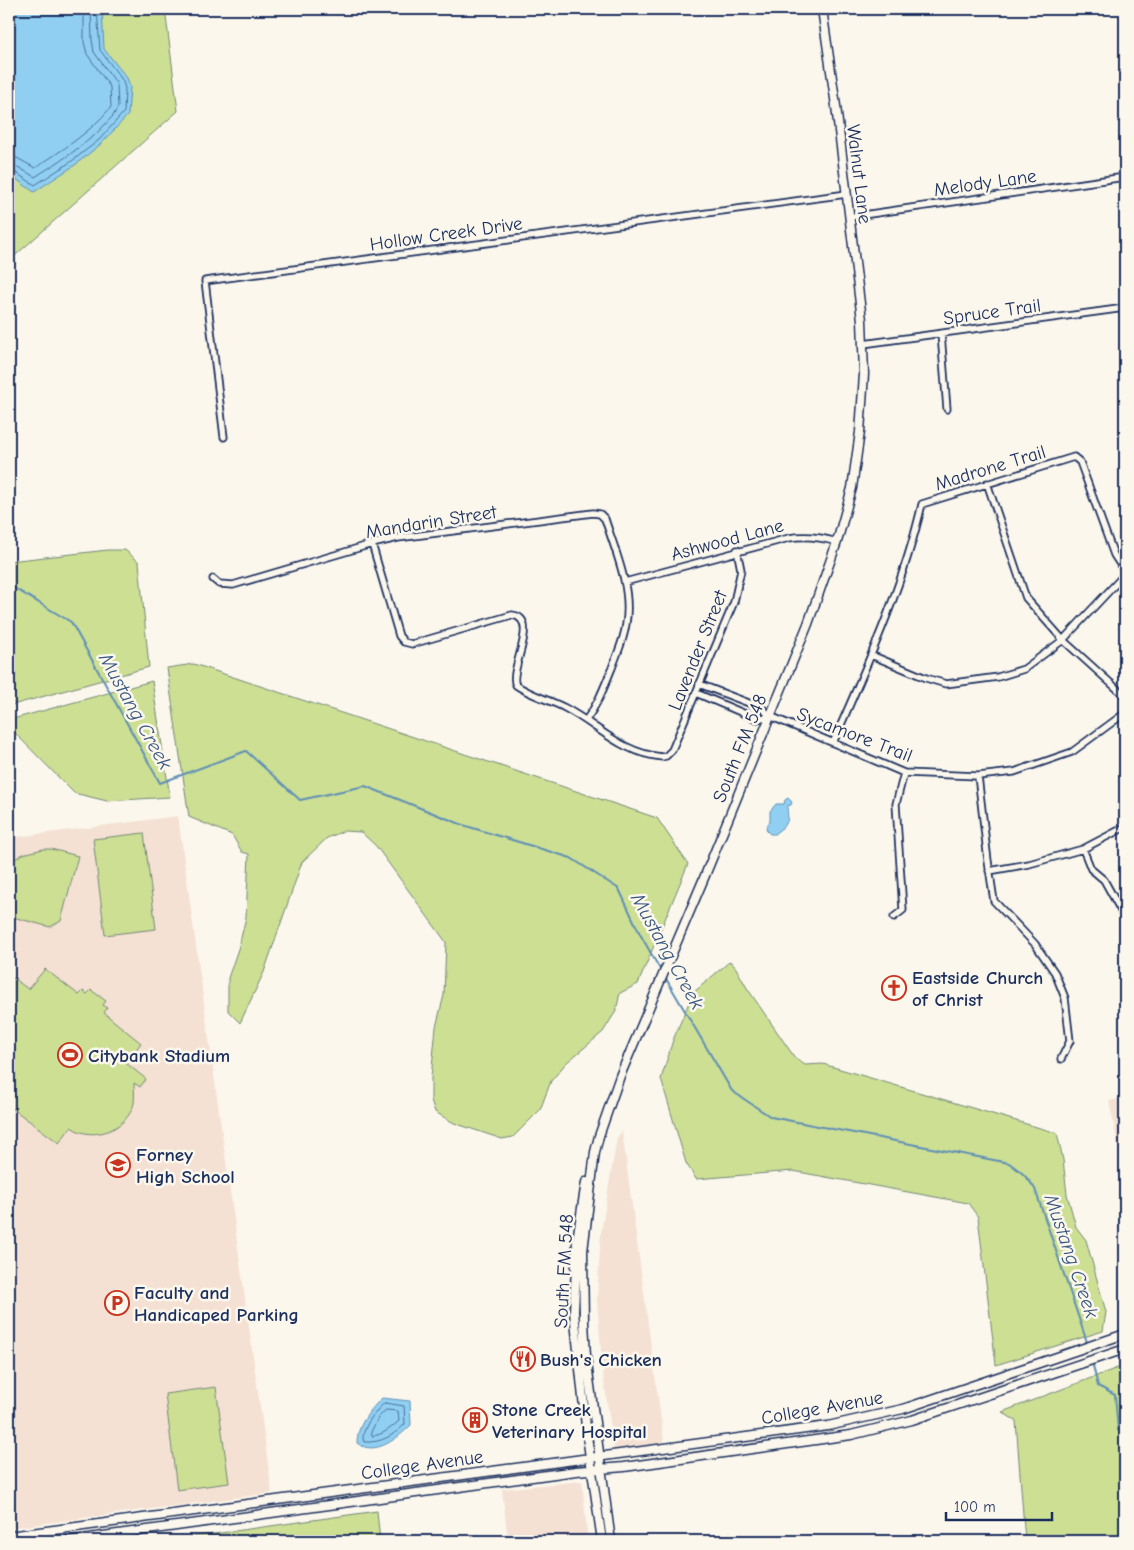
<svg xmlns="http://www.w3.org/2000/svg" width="1134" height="1550" viewBox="0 0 1134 1550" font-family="'Comic Neue',sans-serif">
  <rect width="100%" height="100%" fill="#fbf7ec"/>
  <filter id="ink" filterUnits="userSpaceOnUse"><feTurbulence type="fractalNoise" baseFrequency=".02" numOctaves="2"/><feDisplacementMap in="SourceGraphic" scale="10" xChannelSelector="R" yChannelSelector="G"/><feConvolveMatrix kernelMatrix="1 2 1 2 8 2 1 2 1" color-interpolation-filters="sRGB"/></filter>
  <g filter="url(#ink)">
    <path fill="#f4e1d3" d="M178 816 272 1493 9 1528V838Z
      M1125 1098V1179L1109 1101Z
      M622 1131 664 1442 614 1450 603 1374 597 1300 601 1232 617 1138Z
      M582 1481 588 1541H508L502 1489Z"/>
    <path fill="#ccdf93" stroke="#748778" d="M9 9H165L178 111 9 261Z
      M108 550H125L139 562 149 667 9 706V561Z
      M194 664 657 818 688 864 638 984 620 993 616 1011 603 1032 566 1063 551 1081 540 1110 513 1137 502 1139 454 1123 435 1112 431 1100V1078L436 1027 444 995 446 942 376 846 361 832 344 831 327 838 302 862 264 972 240 1023 228 1011V978L239 946 246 917 249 854 242 852 232 835 189 817 167 668Z
      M152 681 170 797 107 801 74 793 9 727V720Z
      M144 833 156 929 105 935 93 839Z
      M43 849H51L78 856 61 921 50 927 9 916V863L23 854Z
      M730 961 736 968 747 988 795 1058 805 1065 823 1064 1057 1133 1063 1160 1067 1194 1076 1227 1086 1240 1106 1312 1103 1331 996 1365 978 1217 968 1203 793 1171 696 1179 686 1163 661 1079 673 1040 693 993Z
      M45 969 79 995 83 991 87 994 91 990 106 1001 103 1005 107 1008 104 1013 141 1043 126 1063 146 1079 140 1087 134 1083C134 1089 135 1097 134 1103 128 1129 93 1143 71 1127L59 1143 9 1106V975L28 989Z
      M1120 1367 1125 1376V1541H1025L1016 1421 1002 1412Z
      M216 1387 229 1483 177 1490 165 1394Z
      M377 1511 380 1541H192V1537Z"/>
    <path fill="#90cff1" stroke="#618fb6" d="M9 9H102L104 49 127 78 130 87 128 115 102 143 75 165 34 192 9 174Z
      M788 798 792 802 791 805 787 806C788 820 790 822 778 831 773 835 777 834 770 834L767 831 766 827 770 821V811L776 804H784L785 800Z
      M382 1398 410 1401 411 1425C398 1438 375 1457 357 1443 357 1425 370 1410 382 1398Z"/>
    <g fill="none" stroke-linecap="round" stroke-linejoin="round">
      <path stroke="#4a6f99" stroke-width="1" d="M9 157 17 158 35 168C62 150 90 133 111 107L110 87 87 54 84 42V9
        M9 164 16 166 35 177 69 155 95 135 113 116 118 107 117 84 94 52 92 40 91 9
        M9 171H13L35 185 72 161 99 140 124 112 125 89 123 81 100 50 97 9
        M385 1403 404 1406 405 1424C393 1436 381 1443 364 1442 359 1432 376 1409 385 1403Z
        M386 1410 398 1411 399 1421C391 1428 383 1435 372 1436L371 1432 378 1418Z"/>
      <path stroke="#618fb6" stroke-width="2" d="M9 585 71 622 160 783 246 751 300 800 365 786 463 825 571 858 619 889 640 934 661 971
        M665 977 732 1091 771 1117 1009 1163C1020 1171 1028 1177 1035 1189L1088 1345
        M1092 1362 1098 1386 1115 1395 1118 1430 1125 1438"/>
      <defs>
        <path id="minor" d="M849 217 1125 177
          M941 334 947 409
          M863 344 1125 308
          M224 437 205 281 847 194
          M987 483 1026 598 1063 640 1125 696
          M372 544 399 636 404 642 412 644 512 615C542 618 507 672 516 685 530 695 550 700 565 708 599 726 621 753 662 757L666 756 672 750 734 602 741 570 737 550
          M213 579 219 584 233 585 372 544 398 538 593 513 600 514 605 519C616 553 632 588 626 624 624 640 617 654 612 668 604 687 598 704 586 720
          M625 582 789 538C806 535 820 537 837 542
          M871 655 926 678 946 684 998 677 1024 669 1063 640 1125 574
          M699 684 762 708 770 716 904 773 978 776 1014 772 1072 752 1125 713
          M696 693 757 719 770 716
          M833 743C867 665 903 587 922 504L1074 457 1080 462 1114 555 1125 572
          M978 776 988 861 994 901 1035 944 1055 973 1065 998 1070 1041 1061 1059
          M1083 849 1091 869 1104 880 1125 918
          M989 871 1029 864 1083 849 1125 827
          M894 917 903 910 896 804 904 773"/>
        <path id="secondary" d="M586 1182 577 1240 574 1312 587 1436 602 1541
          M9 1536 828 1426 903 1409 1125 1334
          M67 1541 576 1471 624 1467 851 1435 912 1420 1125 1349
          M611 1541 586 1356 584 1322 583 1251 595 1152 599 1136 620 1076 704 878 808 624 837 542 852 488 860 432 864 374 862 320 836 106 822 9"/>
      </defs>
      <use href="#minor" stroke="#1b2f5e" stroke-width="9"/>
      <use href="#secondary" stroke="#1b2f5e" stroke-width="11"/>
      <use href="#minor" stroke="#fbf7ec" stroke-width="5.5"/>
      <use href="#secondary" stroke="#fbf7ec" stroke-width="8"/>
    </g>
  </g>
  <defs>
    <symbol id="church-ring" viewBox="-11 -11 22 22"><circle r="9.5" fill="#fbf7ec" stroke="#c8321e" stroke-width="1.5"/><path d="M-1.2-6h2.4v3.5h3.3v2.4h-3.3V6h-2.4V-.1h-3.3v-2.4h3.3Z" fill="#c8321e"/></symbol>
    <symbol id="stadium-ring" viewBox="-11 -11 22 22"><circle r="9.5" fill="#fbf7ec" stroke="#c8321e" stroke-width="1.5"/><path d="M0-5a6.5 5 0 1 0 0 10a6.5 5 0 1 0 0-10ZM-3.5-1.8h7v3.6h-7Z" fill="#c8321e"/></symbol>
    <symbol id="school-ring" viewBox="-11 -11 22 22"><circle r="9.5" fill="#fbf7ec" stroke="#c8321e" stroke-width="1.5"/><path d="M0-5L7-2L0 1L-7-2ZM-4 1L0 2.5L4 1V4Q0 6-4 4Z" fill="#c8321e"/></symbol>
    <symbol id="parking-ring" viewBox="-11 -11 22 22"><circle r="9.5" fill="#fbf7ec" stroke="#c8321e" stroke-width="1.5"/><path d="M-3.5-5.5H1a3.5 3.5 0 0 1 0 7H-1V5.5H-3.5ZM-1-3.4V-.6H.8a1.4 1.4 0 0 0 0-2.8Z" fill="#c8321e"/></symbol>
    <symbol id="restaurant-ring" viewBox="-11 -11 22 22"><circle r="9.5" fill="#fbf7ec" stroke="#c8321e" stroke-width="1.5"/><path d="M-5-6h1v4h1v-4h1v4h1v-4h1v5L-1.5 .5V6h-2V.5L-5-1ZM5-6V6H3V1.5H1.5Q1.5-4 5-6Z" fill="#c8321e"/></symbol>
    <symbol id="building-ring" viewBox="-11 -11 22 22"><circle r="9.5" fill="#fbf7ec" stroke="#c8321e" stroke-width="1.5"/><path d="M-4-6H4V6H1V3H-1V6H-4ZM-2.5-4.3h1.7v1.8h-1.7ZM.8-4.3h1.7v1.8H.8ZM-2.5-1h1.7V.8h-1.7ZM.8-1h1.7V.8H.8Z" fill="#c8321e"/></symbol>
  </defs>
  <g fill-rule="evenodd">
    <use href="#church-ring" x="880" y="974" width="28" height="28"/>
    <use href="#stadium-ring" x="56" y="1041" width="28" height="28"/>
    <use href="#school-ring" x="104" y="1151" width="28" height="28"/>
    <use href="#parking-ring" x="103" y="1289" width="28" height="28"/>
    <use href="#restaurant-ring" x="509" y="1345" width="28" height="28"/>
    <use href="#building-ring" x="461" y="1406" width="28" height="28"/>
  </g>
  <g text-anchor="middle" stroke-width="5" stroke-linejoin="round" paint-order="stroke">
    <g font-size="19" fill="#1b2f5e" stroke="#fbf7ec">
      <text transform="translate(860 174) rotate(83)" y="7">Walnut Lane</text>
      <text transform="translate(985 182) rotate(-8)" y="7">Melody Lane</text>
      <text transform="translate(446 233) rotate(-8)" y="7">Hollow Creek Drive</text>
      <text transform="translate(992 311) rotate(-8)" y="7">Spruce Trail</text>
      <text transform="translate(990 467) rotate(-17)" y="7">Madrone Trail</text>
      <text transform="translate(431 521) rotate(-9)" y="7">Mandarin Street</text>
      <text transform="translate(727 539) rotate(-15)" y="7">Ashwood Lane</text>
      <text transform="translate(697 650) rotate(-68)" y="7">Lavender Street</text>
      <text transform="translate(855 734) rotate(21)" y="7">Sycamore Trail</text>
      <text transform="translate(739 748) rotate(-68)" y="7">South FM 548</text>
      <text transform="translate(563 1271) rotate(-87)" y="7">South FM 548</text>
      <text transform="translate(822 1407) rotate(-10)" y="7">College Avenue</text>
      <text transform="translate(422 1464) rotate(-8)" y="7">College Avenue</text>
    </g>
    <g font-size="19" font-weight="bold" fill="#1b2f5e" stroke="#fbf7ec" text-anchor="start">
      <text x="912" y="984">Eastside Church<tspan x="912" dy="22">of Christ</tspan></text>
      <text x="88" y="1062">Citybank Stadium</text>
      <text x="136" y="1161">Forney<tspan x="136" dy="22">High School</tspan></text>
      <text x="134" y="1299">Faculty and<tspan x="134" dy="22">Handicaped Parking</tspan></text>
      <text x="540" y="1366">Bush's Chicken</text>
      <text x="492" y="1416">Stone Creek<tspan x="492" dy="22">Veterinary Hospital</tspan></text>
    </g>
    <g font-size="20" font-style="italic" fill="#385783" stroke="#fbf7ec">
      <text transform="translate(136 711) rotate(61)" y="7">Mustang Creek</text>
      <text transform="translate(668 951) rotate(61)" y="7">Mustang Creek</text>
      <text transform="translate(1072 1256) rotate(71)" y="7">Mustang Creek</text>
    </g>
  </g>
  <rect width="1134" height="1550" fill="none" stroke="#fbf7ec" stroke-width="30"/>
  <rect x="15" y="15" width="1104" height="1520" fill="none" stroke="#1b2f5e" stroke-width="2" filter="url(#ink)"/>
  <path d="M946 1512v8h106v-8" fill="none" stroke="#1b2f5e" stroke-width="2.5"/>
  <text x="954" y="1512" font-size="15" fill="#1b2f5e" stroke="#fbf7ec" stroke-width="4" paint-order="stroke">100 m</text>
</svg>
